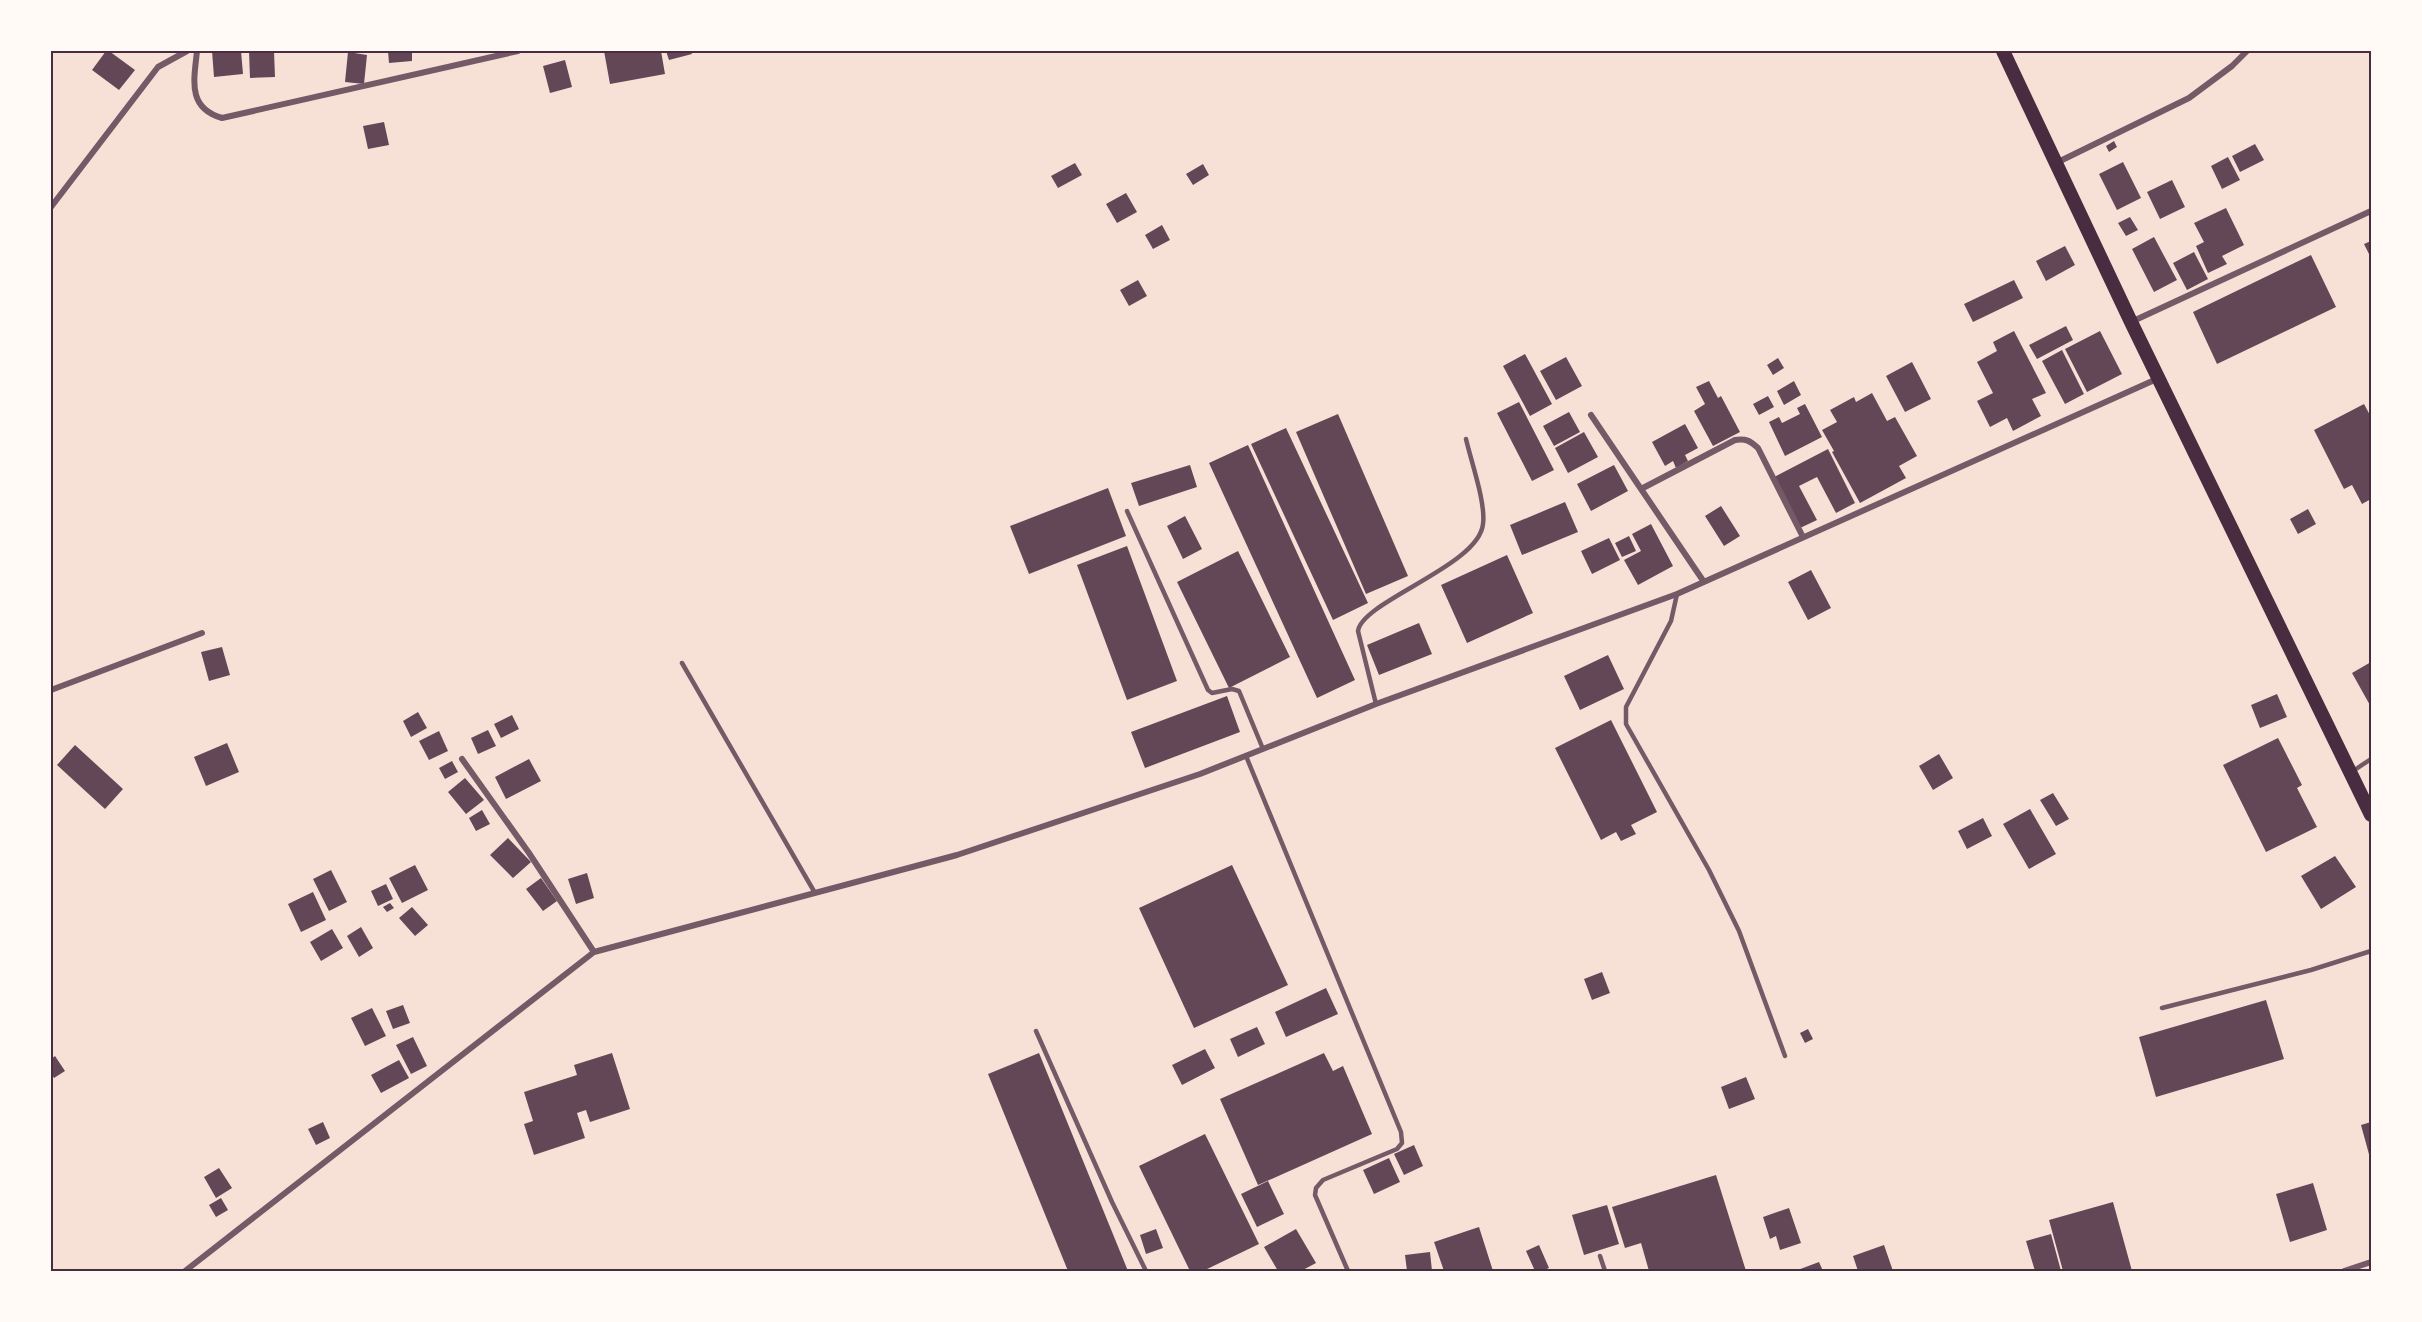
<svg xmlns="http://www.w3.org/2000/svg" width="2422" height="1322" viewBox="0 0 2422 1322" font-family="Helvetica,sans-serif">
  <rect width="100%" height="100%" fill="#f7e1d7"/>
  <path fill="#644757" d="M106 51H109L135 70 119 90 92 70Z
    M212 51H241L243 74 214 77Z
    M249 51H274L275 77 250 78Z
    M388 51H412V61L389 63Z
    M604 51H661L665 74 610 84Z
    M666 51H691L692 54 669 60Z
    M348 52 367 55 364 84 345 82Z
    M565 60 572 87 550 93 543 66Z
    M384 122 389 145 368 149 363 126Z
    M2114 141 2117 147 2109 152 2106 146Z
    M2255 144 2264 160 2240 172 2232 156Z
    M2228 157 2240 180 2222 189 2211 166Z
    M2123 162 2141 198 2117 210 2099 174Z
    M1075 163 1082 175 1058 188 1051 176Z
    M1203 164 1209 175 1193 185 1186 174Z
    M2172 180 2185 207 2160 219 2147 192Z
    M1126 193 1137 212 1117 223 1106 204Z
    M2226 208 2244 245 2222 256 2227 264 2208 273 2196 246 2204 242 2194 223Z
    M2130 217 2138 230 2126 236 2118 223Z
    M1162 225 1170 240 1153 249 1145 235Z
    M2154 237 2177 280 2154 292 2132 249Z
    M2371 241V258L2364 244Z
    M2065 246 2075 265 2046 281 2036 261Z
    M2194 252 2208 279 2187 290 2173 263Z
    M2311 255 2336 307 2217 364 2193 312Z
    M1138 280 1147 296 1129 306 1120 290Z
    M2014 280 2023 298 1973 322 1964 304Z
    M2066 326 2073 340 2037 359 2029 345Z
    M2014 331 2046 393 2032 399 2041 416 2013 431 2007 418 1990 427 1977 401 1993 393 1977 362 1997 351 1993 342Z
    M2100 331 2122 374 2087 392 2065 349Z
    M2062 350 2084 394 2065 404 2042 361Z
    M1525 354 1552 404 1530 416 1503 366Z
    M1566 357 1582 386 1556 400 1540 371Z
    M1778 358 1784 368 1773 375 1767 365Z
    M1912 362 1931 399 1905 412 1886 376Z
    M1709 381 1718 398 1721 396 1740 432 1713 446 1694 411 1705 404 1696 387Z
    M1794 381 1801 395 1784 405 1777 391Z
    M1872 393 1887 421 1895 417 1917 456 1899 466 1906 478 1860 503 1832 452 1834 451 1822 430 1837 422 1830 410 1854 397 1856 402Z
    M1768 396 1774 407 1759 415 1753 404Z
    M1519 402 1554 470 1532 481 1497 413Z
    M1805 404 1822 437 1785 456 1769 422 1779 417 1782 423 1800 414 1797 408Z
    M2364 404 2371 417V499L2362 504 2352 485 2344 489 2314 430Z
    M1569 412 1580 432 1554 446 1543 426Z
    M1338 414 1408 576 1366 594 1296 432Z
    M1685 424 1698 448 1685 455 1688 461 1676 468 1673 461 1665 466 1652 442Z
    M1286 428 1368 603 1333 620 1251 444Z
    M1584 432 1598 457 1568 473 1555 448Z
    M1248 445 1355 680 1317 698 1209 463Z
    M1828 449 1855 503 1836 513 1817 477 1799 486 1817 520 1800 528 1774 477Z
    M1190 465 1197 487 1139 506 1131 483Z
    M1614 465 1628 491 1591 511 1577 484Z
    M1108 488 1126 536 1029 574 1010 526Z
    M1565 502 1578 532 1522 555 1510 525Z
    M1721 506 1740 536 1724 546 1705 516Z
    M2308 509 2316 524 2298 534 2290 519Z
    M1185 516 1202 549 1183 559 1167 526Z
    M1651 524 1673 566 1638 585 1624 560 1641 551 1632 534Z
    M1629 536 1636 551 1622 557 1615 543Z
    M1609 538 1620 560 1592 574 1581 551Z
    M1127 546 1177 681 1127 700 1077 565Z
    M1238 551 1290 657 1229 688 1177 582Z
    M1507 555 1533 613 1467 643 1441 585Z
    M1811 570 1831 608 1808 620 1788 582Z
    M1419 623 1432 654 1379 675 1367 645Z
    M222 647 230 675 209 681 201 652Z
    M1608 655 1624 689 1580 710 1564 676Z
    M2371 662V707L2352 673Z
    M2277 694 2287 717 2260 728 2251 705Z
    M1227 696 1240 732 1145 768 1131 732Z
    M418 712 427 728 411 737 403 721Z
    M512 715 519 729 501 738 494 724Z
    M1611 720 1657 812 1631 825 1636 834 1621 841 1616 832 1601 840 1555 748Z
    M488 730 496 746 478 754 471 738Z
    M439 731 448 751 429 760 419 741Z
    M2278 738 2302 785 2297 788 2317 827 2266 852 2223 765Z
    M227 743 239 772 206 786 194 757Z
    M75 745 123 789 105 809 57 765Z
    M1939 754 1953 778 1933 790 1919 766Z
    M529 759 541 781 506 799 495 777Z
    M452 761 458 772 445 779 439 768Z
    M465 778 484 800 466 814 448 792Z
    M2053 793 2069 819 2056 826 2040 800Z
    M2030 809 2056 854 2029 869 2003 824Z
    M482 810 490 824 476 831 469 818Z
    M1983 818 1992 836 1967 849 1958 831Z
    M508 838 531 862 513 878 490 855Z
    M2335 856 2356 887 2321 909 2301 876Z
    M415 865 428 890 402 903 389 878Z
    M1232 865 1288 985 1194 1028 1139 908Z
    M331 870 347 902 329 911 313 879Z
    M587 873 594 898 576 904 568 879Z
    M541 878 557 901 543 911 526 889Z
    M386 884 393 899 378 906 371 891Z
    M313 892 326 920 301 932 288 904Z
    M390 903 394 908 387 912 383 907Z
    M412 907 428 925 415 936 399 918Z
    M361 927 373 948 359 957 347 936Z
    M332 929 343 948 321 961 310 942Z
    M1602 972 1610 993 1592 1000 1584 979Z
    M1326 988 1338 1014 1286 1037 1275 1012Z
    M2266 1000 2284 1059 2156 1097 2139 1037Z
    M403 1005 410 1023 393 1029 386 1011Z
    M372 1008 386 1036 365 1046 351 1018Z
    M1257 1027 1265 1044 1238 1057 1230 1039Z
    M1808 1029 1813 1039 1805 1043 1800 1033Z
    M413 1037 427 1066 411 1074 396 1045Z
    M1205 1049 1215 1068 1182 1085 1172 1065Z
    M612 1053 630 1109 590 1122 586 1110 577 1113 585 1138 534 1155 524 1124 533 1121 524 1092 577 1075 574 1065Z
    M1039 1053 1128 1271H1068L988 1074Z
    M1324 1053 1333 1071 1343 1066 1372 1134 1258 1185 1220 1099Z
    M55 1056 65 1071 54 1078 51 1073V1059Z
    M399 1060 409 1078 381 1093 371 1075Z
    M1746 1077 1755 1099 1729 1109 1721 1087Z
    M323 1122 330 1138 316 1145 308 1129Z
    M2371 1122V1158H2370L2361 1125Z
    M1205 1134 1259 1244 1203 1271H1190L1139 1166Z
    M1414 1145 1423 1166 1404 1175 1394 1154Z
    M1389 1158 1400 1182 1374 1194 1363 1170Z
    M219 1168 232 1188 216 1198 204 1177Z
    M1716 1175 1746 1271H1649L1641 1243 1625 1248 1612 1207Z
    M1268 1181 1284 1214 1257 1227 1241 1194Z
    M2313 1183 2327 1230 2290 1242 2276 1194Z
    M221 1198 228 1210 216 1217 209 1205Z
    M2113 1202 2132 1271H2063L2049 1220Z
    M1607 1205 1619 1244 1584 1255 1572 1215Z
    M1789 1208 1801 1243 1780 1250 1776 1236 1770 1239 1763 1217Z
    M1479 1227 1493 1271H1444L1434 1242Z
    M1156 1229 1163 1248 1146 1254 1140 1235Z
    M1296 1229 1316 1263 1301 1271H1278L1264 1247Z
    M2051 1234 2061 1271H2035L2026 1241Z
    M1539 1245 1549 1268 1542 1271H1535L1526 1251Z
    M1884 1245 1893 1271H1858L1853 1256Z
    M1430 1252 1432 1271H1407L1405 1255Z
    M1819 1262 1823 1271H1795Z"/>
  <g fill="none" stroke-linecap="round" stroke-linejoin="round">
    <path stroke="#755966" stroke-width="4.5" d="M1127 511 1208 690 1212 693 1232 689 1239 691 1263 749
      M1677 594 1671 621 1626 707V724L1709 870 1739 931 1785 1056
      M682 663 815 893
      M1376 704 1358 631C1362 601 1479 566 1483 524 1486 503 1471 461 1466 439
      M1246 756 1401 1132 1402 1143 1397 1149 1323 1180 1316 1188 1315 1195 1348 1271
      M2353 771 2371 759
      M2162 1008 2311 970 2371 951
      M1036 1031 1112 1202 1146 1271
      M1600 1256 1605 1271"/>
    <path stroke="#755966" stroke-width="6" d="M197 51C194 80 187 108 222 118L518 51
      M2056 163 2189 98 2232 66 2247 51
      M51 207 158 67 187 51
      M2131 322 2371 211
      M1591 415 1641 489
      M1704 582 1641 489 1735 440C1746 438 1750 441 1758 448L1803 537
      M51 690 202 633
      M462 759 529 853 594 952
      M185 1271 594 952 957 855 1200 774 1376 704 1677 594 2159 378
      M2344 1271 2371 1262"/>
    <path stroke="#4a2c40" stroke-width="14" d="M2003 51 2131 322 2371 815"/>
  </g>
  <rect width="2422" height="1322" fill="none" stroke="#fffaf5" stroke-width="105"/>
  <rect x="52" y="52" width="2318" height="1218" fill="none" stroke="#4a2c40" stroke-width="2"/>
</svg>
